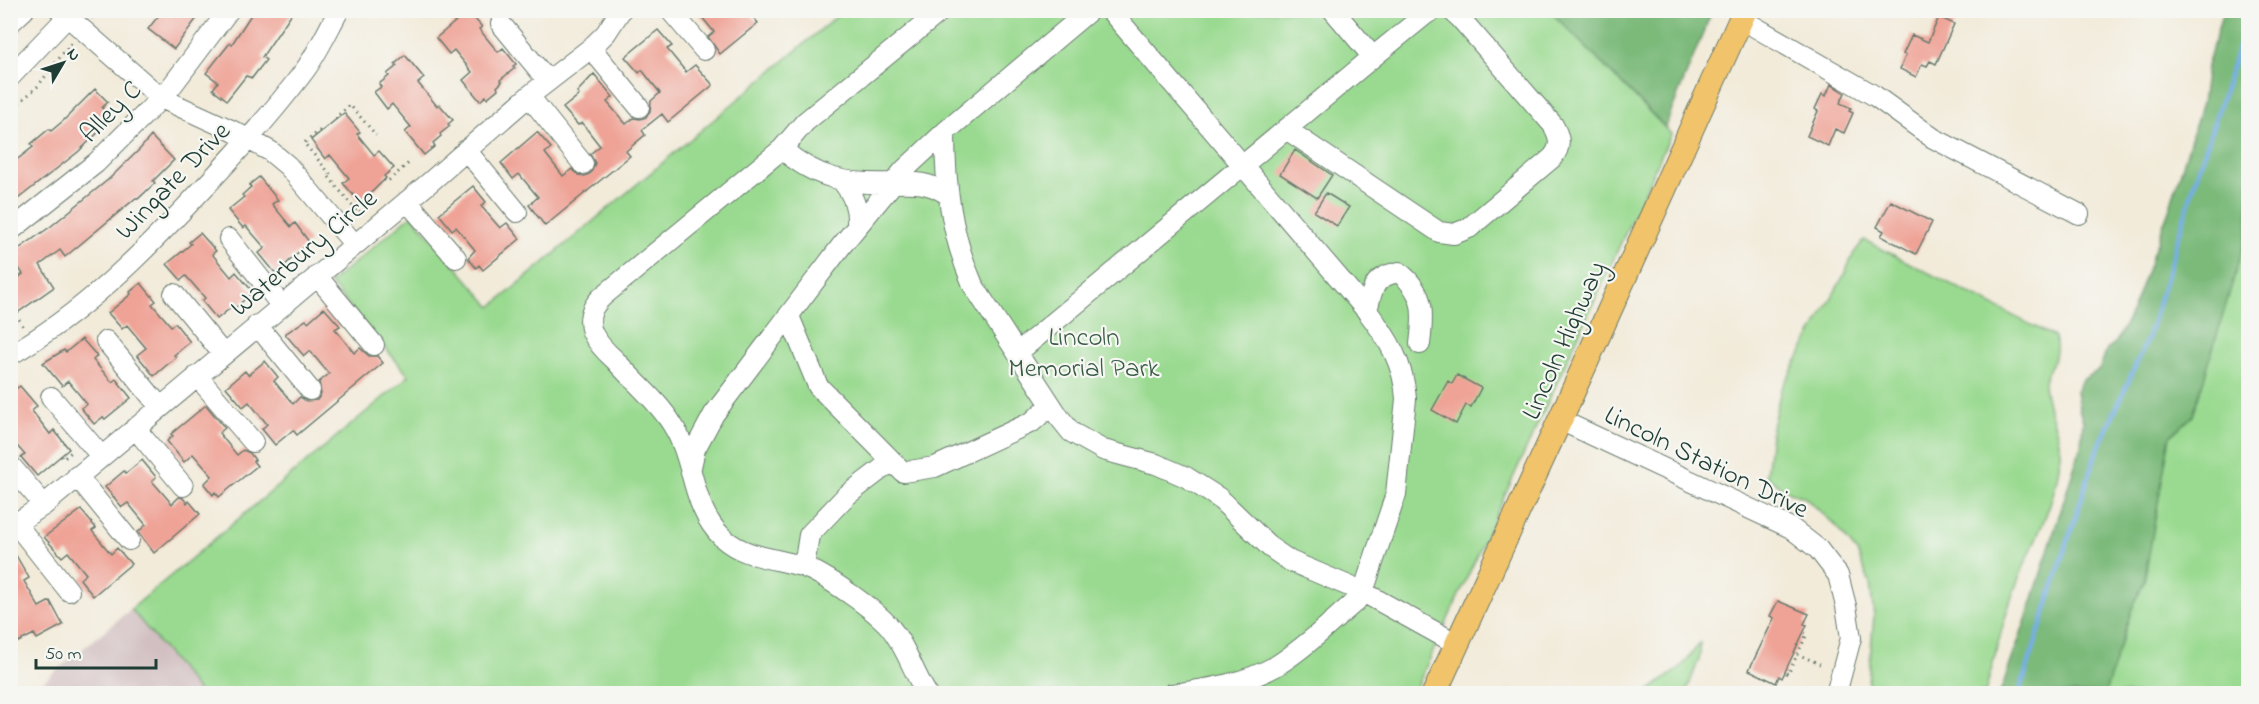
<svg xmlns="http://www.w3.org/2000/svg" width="2259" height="704" viewBox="0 0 2259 704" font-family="'Indie Flower',sans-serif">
  <rect width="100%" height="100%" fill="#f6f6f2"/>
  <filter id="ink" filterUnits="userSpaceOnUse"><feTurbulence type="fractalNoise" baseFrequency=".0167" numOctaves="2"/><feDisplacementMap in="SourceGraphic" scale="12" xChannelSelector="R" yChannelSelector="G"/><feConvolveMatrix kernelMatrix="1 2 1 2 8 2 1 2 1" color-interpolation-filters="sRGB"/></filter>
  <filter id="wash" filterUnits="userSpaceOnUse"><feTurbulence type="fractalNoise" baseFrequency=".008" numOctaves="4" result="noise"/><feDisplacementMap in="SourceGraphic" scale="24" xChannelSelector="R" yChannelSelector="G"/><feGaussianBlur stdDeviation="1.35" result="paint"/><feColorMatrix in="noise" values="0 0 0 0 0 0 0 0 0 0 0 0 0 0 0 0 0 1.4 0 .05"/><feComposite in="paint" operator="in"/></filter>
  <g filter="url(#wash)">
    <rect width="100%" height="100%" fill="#f2ebda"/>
    <path fill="#d2bfc1" d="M131 609 200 693H29Z"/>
    <path fill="#9ada90" stroke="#5c8c62" stroke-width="1.5" d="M843 11H1550L1671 134 1414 693H200L131 609 409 376 330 283 412 215 491 307Z
      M2248 183V693L2091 694 2162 451Z
      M1864 240 2055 337C2061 362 2044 369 2044 384 2045 408 2061 431 2060 455 2058 502 2031 546 2015 588 2002 622 1995 659 1985 693H1867L1874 616 1870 584 1857 552 1833 523 1804 497 1787 491 1766 476 1772 427 1781 390 1844 275 1854 253Z
      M1700 643V656L1686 693H1646L1682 666Z"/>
    <path fill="#7bba7a" stroke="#4d7c57" stroke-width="1.5" d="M1550 11H1712L1665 127Z
      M2223 11H2248V230L2193 416 2170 436 2144 582 2132 609 2105 693H2000L2029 611 2081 446 2083 421 2079 409 2076 391 2082 380 2099 370 2107 349 2116 342 2132 311 2170 207 2202 103 2207 66Z"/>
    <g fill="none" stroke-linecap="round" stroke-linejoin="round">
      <path stroke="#74aee5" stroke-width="4.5" d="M2019 694 2096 453 2148 338 2198 172 2248 18"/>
    </g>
    <g id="blocks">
      <path fill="#efa396" d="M163 10H203L174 49 148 29Z
        M254 10H294L262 57 266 60 252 78 246 76 227 100 213 89 218 82 206 73 230 43 232 44Z
        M696 10H747L758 23 720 54 708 37 714 32Z
        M468 11 482 27 479 29 498 52 503 48 516 64 513 66 515 68 500 80 502 82 497 87 498 89 487 98 486 96 480 101 463 80 472 72 454 50 449 54 436 38Z
        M1939 17 1954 24 1936 64 1930 61 1927 66 1922 64 1916 77 1900 69 1906 55 1903 54 1912 35 1928 42Z
        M658 30 672 46 667 49 686 72 695 65 713 85 668 122 662 114 642 130 645 135 626 151 630 156 545 226 529 205 538 197 519 174 513 179 501 163 537 132 551 148 545 153 563 176 572 169 579 175 585 176 591 173 595 163 590 154 600 146 582 123 578 125 563 108 579 95 577 92 594 74 613 97 607 102 626 124 634 118 640 119 646 117 650 111 651 101 660 93 642 70 639 73 625 57Z
        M405 55 424 78 418 83 437 106 439 104 453 120 448 124 450 126 440 134 441 136 433 143 435 146 424 155 405 132 411 127 392 104 387 109 374 92 381 87 379 84 389 76 387 74 397 66 395 64Z
        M1831 84 1845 93 1840 103 1851 108 1849 111 1853 113 1844 133 1835 129 1828 146 1807 136 1818 111 1815 109 1822 94 1826 96Z
        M95 89 108 102 102 108 112 119 78 152 10 205V165L33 147 31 144 49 129 51 131 63 121Z
        M344 113 360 132 357 134 374 155 379 151 394 168 384 176 386 178 370 194 371 196 362 205 343 183 349 178 330 155 325 159 311 140Z
        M151 136 174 160 153 181 155 183 138 199 136 198 65 257 60 250 40 265 54 287 10 318V284L23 274 10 255 50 227 109 179 140 149Z
        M1295 150 1332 175 1317 198 1280 174Z
        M259 177 278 200 272 204 291 227 295 223 309 242 276 274 259 253 265 248 246 226 243 228 228 210 244 197 242 195 251 187 249 185Z
        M473 186 486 202 481 206 500 228 507 223 520 239 483 270 479 265 476 268 468 258 475 250 456 227 452 230 439 214Z
        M1326 193 1349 207 1337 226 1314 212Z
        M1891 201 1932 222 1916 254 1881 236 1884 231 1877 227Z
        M200 233 216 251 212 254 231 277 236 272 253 292 235 308 233 306 217 319 202 301 205 298 186 276 181 280 167 264 191 244 189 242Z
        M141 283 156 301 152 304 171 326 175 323 190 342 174 355 176 357 154 376 137 355 146 348 127 325 122 329 108 313 131 294 130 292Z
        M324 308 340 326 335 329 354 353 360 348 369 356H377L383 363 297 435 293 430 275 445 262 429 267 424 249 402 243 407 226 387 245 371 248 375 265 361 278 377 274 381 293 404 300 397 306 401 317 400 321 394 319 382 329 374 310 351 304 356 285 334 306 320 308 322Z
        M82 339 97 356 93 360 112 382 116 379 131 398 105 419 103 417 94 424 81 408 87 404 68 381 62 386 43 363 64 350 66 352Z
        M1457 375 1481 388 1471 407 1466 405 1456 424 1432 410 1448 381 1452 384Z
        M20 386 37 406 32 411 50 434 54 430 69 449 37 476 21 457 25 455 10 438V393Z
        M206 405 225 428 219 433 237 455 243 450 250 453 255 460 253 461 257 466 219 497 215 492 213 495 204 484 212 476 193 454 184 462 167 441 173 436 171 434Z
        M142 460 156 477 152 481 172 504 179 497 183 498 187 503 189 501 200 514 154 553 138 532 146 525 128 503 122 507 105 487 124 471 126 473Z
        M81 510 96 528 92 531 111 554 117 548 131 564 93 596 80 579 86 574 68 552 62 557 44 537Z
        M10 545 29 578 24 581 39 607 50 601 63 625 37 639 34 634 10 646Z
        M1778 601 1809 614 1804 624 1807 625 1782 678 1779 676 1776 683 1749 670 1774 618 1770 616Z"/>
    </g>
  </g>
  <g filter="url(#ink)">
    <use href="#blocks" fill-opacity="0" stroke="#697a6e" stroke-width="1.5"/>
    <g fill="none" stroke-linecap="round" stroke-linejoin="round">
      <defs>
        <path id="minor" d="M60 10 161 98 231 130 270 151 288 166 355 245
          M670 10 704 50
          M1110 10 1367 311C1388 338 1404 364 1406 399L1396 494 1363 592 1356 601C1330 623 1305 648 1276 666 1244 684 1207 689 1172 694
          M1333 10 1373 57
          M1741 19 1875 96 1933 138 2079 214
          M10 23 24 10
          M501 24 548 81
          M591 48 639 107
          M10 77 74 10
          M529 96 583 164
          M1286 129 1439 232 1454 234 1469 228 1552 158C1562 147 1560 137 1553 125L1460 18 1451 10
          M945 132C945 185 951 235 973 285L1059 417 1071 432 1103 450 1156 464 1186 477 1219 498 1271 548 1290 561 1363 592 1457 644
          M782 149C816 179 849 185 894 183 915 182 929 182 947 194
          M466 150 517 212
          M842 181C854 196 858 208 857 226
          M407 201 456 258
          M10 231 96 163 149 110 171 87 229 10
          M229 239 281 305
          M317 276 374 345
          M174 294 223 354
          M1367 311C1373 287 1373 277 1399 272 1425 293 1424 312 1420 344
          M789 316 818 386 903 472 935 467 1032 422 1051 405
          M257 325 310 390
          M106 341 160 407
          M1017 353 1373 57 1426 14 1433 10
          M10 355C82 314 141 255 197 195 235 155 272 114 305 70 318 52 328 30 339 10
          M197 376 253 442
          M51 397 101 456
          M1560 420 1791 528 1818 549 1838 575 1846 606 1851 638 1836 694
          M135 428 183 486
          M10 465 44 505
          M691 467 695 449 714 414 842 245 904 170 945 132 1090 10
          M77 476 129 540
          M17 525 69 591
          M10 527 44 505 429 183 529 96 591 48 606 33 621 10
          M804 567 809 535 846 496 892 461
          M927 694C913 672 906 646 889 626 874 609 824 574 804 567 777 558 745 558 723 538 690 507 696 461 672 424 658 401 633 381 615 360 606 352 597 343 592 332 587 317 592 306 603 296L782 149 805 122 942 10"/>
        <path id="major" d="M1434 694 1560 420 1745 10"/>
      </defs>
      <use href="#minor" stroke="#697a6e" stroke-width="22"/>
      <use href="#major" stroke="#697a6e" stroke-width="26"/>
      <path stroke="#697a6e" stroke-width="3" stroke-dasharray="1.5 4.5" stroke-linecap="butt" d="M92 18 102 10
        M10 111 38 86 71 43
        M337 119 336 117 350 105 376 135
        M320 132 319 131 304 143 331 175
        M329 177 358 213 373 201 370 197
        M384 180 387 182 411 161
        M16 314 24 328
        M61 456 63 459 74 450
        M1797 654 1820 664
        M1786 673 1788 674 1807 634 1805 633
        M1734 694 1735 691 1745 694"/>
      <use href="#minor" stroke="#fff" stroke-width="20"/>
      <use href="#major" stroke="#f1c36a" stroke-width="24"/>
    </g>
  </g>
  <g text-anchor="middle" stroke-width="4.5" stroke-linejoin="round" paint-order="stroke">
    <g font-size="27" fill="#1f3d34" stroke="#f6f6f2">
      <text transform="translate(110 111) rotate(-45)" y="9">Alley C</text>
      <text transform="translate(172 180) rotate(-46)" y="9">Wingate Drive</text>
      <text transform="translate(303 252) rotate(-40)" y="9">Waterbury Circle</text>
      <text transform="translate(1563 340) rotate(-66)" y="9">Lincoln Highway</text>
      <text transform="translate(1707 461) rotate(26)" y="9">Lincoln Station Drive</text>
    </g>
    <g font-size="27" fill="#385c46" stroke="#f6f6f2">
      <text x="1084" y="345">Lincoln<tspan x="1084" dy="31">Memorial Park</tspan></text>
    </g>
  </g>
  <rect width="2259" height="704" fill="none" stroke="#f6f6f2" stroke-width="36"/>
  <g transform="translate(63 63) rotate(51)" stroke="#f6f6f2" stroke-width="4.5" paint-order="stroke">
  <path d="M0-4.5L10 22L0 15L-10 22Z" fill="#1f3d34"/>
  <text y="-9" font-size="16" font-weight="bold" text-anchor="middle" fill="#1f3d34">N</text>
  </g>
  <path d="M36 659v9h120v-9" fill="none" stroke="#1f3d34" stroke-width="3"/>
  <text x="45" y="659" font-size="18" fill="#1f3d34" stroke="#f6f6f2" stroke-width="4.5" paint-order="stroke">50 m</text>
</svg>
